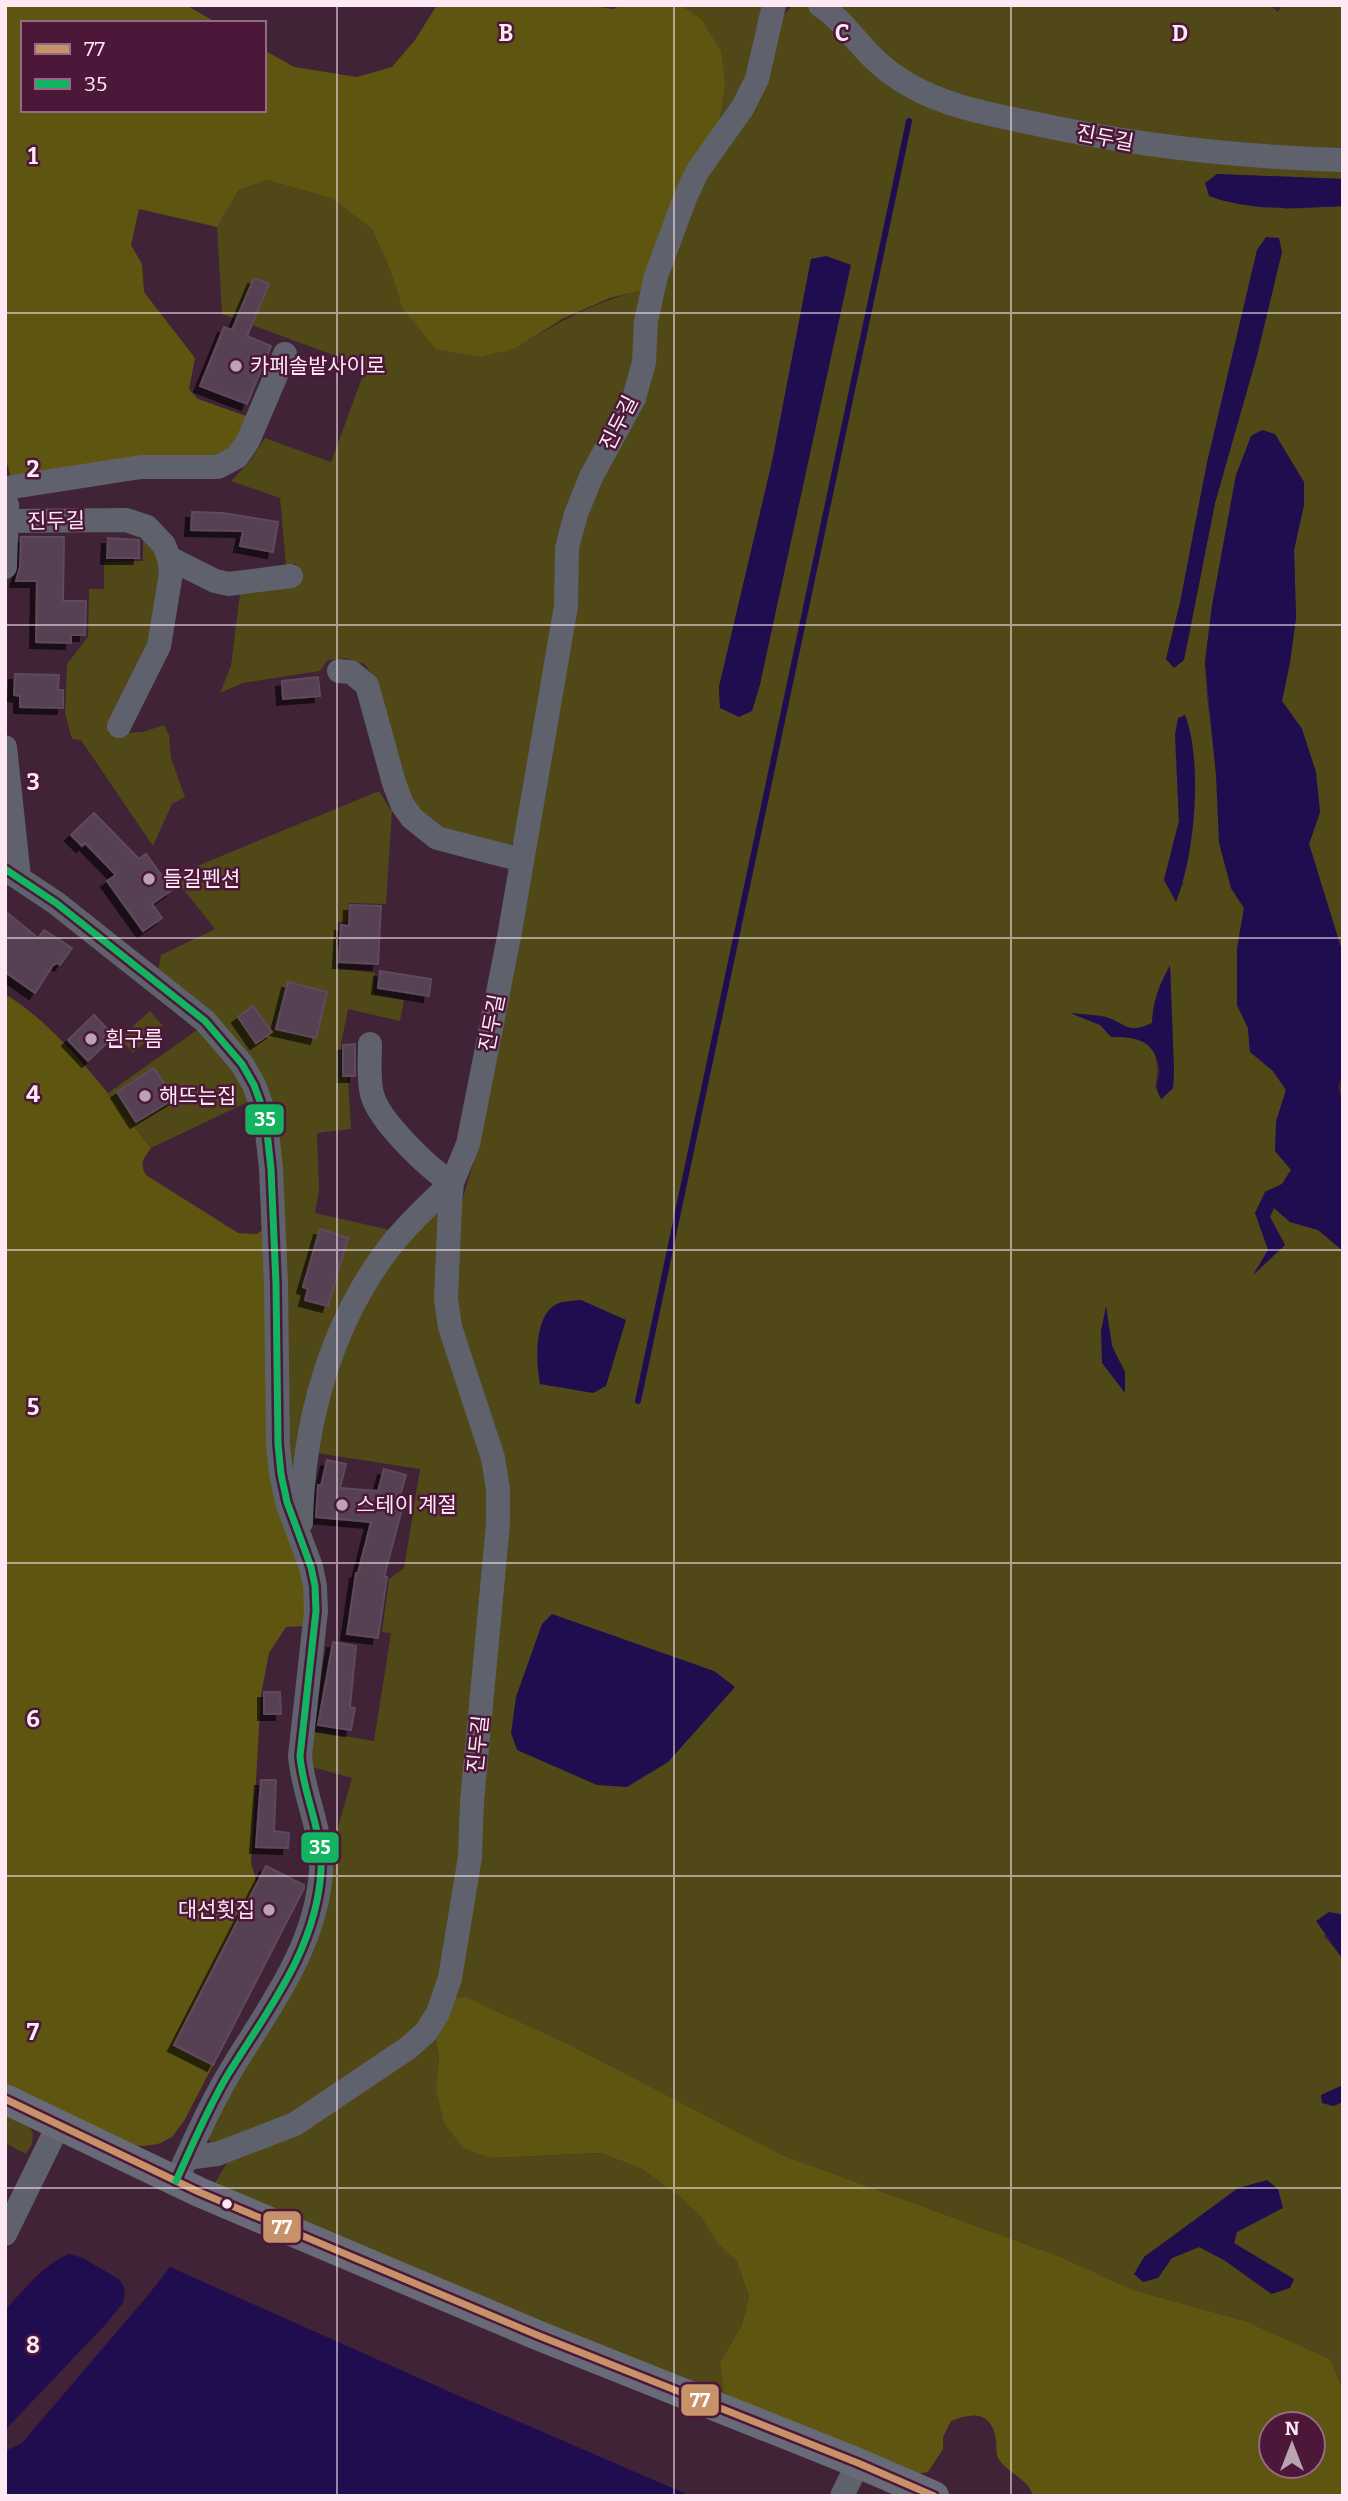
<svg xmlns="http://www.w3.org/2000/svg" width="1348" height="2501" viewBox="0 0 1348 2501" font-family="Bitter,'Noto Sans KR',serif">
  <defs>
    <filter id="shadow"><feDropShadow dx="-6" dy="6" stdDeviation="0" flood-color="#0009"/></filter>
  </defs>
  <rect width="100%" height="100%" fill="#402336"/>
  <path fill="#504817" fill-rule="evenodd" d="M680 5H766L750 79 713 141Z
    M796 5H812L926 101 1343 165V179L1217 174 1285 209 1343 206V954L1309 844 1320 812 1302 729 1282 701 1290 662 1296 618 1294 550 1304 505V482L1289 460 1236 475 1212 606 1205 662 1207 697 1231 888 1244 908 1237 949V1005L1248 1028 1250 1052 1273 1071 1286 1090 1276 1122 1291 1170 1282 1184 1265 1192 1268 1250 1255 1273 1285 1245 1270 1217 1274 1207 1290 1222 1318 1230 1343 1251V1918L1340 1914 1324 1936 1343 1959V2085L1321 2096 1333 2106 1343 2102V2389L1330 2359 1245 2321 1133 2290 1061 2257 782 2155 574 2047 450 1999 504 1507 453 1308 455 1224 473 1164 574 553 698 184 780 19 791 7ZM1257 250 1228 456 1215 503 1184 660 1174 667 1166 659 1180 603 1207 463ZM826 256 850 265 760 684 752 711 720 708 719 687 772 462 811 260ZM1175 735 1183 886 1164 880 1179 821ZM1170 967 1174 1071 1173 1088 1162 1099 1155 1087C1160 1067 1158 1042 1134 1037 1127 1035 1118 1037 1112 1037L1100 1025 1074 1014C1084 1014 1099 1014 1109 1018 1128 1026 1131 1033 1152 1023 1153 1002 1158 984 1170 967ZM1106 1309 1112 1346 1125 1392 1101 1332ZM1282 2208 1237 2232 1234 2244 1258 2260 1271 2294 1224 2260 1199 2247 1172 2258 1144 2257 1181 2231Z
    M838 5H1269L1278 12 1282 5H1343V152L1112 132 946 95 887 60Z
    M267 180 331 198 372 229 391 272 402 308 516 348C558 322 594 302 642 290L636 354 558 606 519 834 511 845 422 822 399 777 378 681 364 664 346 658 328 660 320 671 243 683 220 693 231 666 240 593 301 582 296 564 286 565 280 498 231 481 249 462 265 438 331 462 366 367 222 314 217 227 239 190Z
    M143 534 151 541 161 565 151 647 108 734 143 732 164 725 169 735 171 758 185 797 172 804 153 846 81 740 72 739 65 713 67 664 88 637 89 589H104V562L143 561Z
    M379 791 392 812 386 904 349 903 347 922H338L336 968 375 973 373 993 404 1000 400 1021 348 1009 341 1044V1077H348L351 1129 317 1133 319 1190 315 1213 395 1231 378 1252 293 1498 272 1113 158 972 161 955 215 929 173 876Z
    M150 1011 163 1026 133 1053 120 1038Z
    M200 1028 215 1041 252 1100 151 1148 108 1093Z
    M440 1207 442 1295 493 1481 450 1949 423 2025 295 2115 210 2144 208 2131 330 1856 352 1778 308 1766V1730L374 1741 391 1633 382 1632 389 1579 404 1568 420 1469 310 1452 320 1404 374 1280Z
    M434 2032 439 2056 436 2088 492 2158 601 2153 642 2169 679 2196 702 2218 717 2243 737 2262 749 2297 742 2325 720 2362 745 2407 213 2186 230 2158Z
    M5 2112 25 2121 33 2132 32 2144 26 2154 5 2143Z"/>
  <path fill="#5e5511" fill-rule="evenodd" d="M5 5H186L217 23H23V110H264V50L294 67 357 77 392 67 415 40 437 5H586L613 9 621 5H680L701 19 721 51 725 85 719 122 642 290 610 298 562 319 516 348 480 357 436 349 402 308 391 272 372 229 331 198 267 180 239 190 217 227 139 209 131 245 142 264 144 292 195 358 189 389 198 399 249 417 229 455 19 480 10 475 5 456Z
    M5 994C61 1028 110 1096 151 1148 144 1158 139 1163 146 1175L238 1233 257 1234 262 1230 308 1626 286 1627 269 1653 261 1695 251 1863 257 1883 174 2045 213 2065 184 2121 172 2137 158 2144 143 2146 126 2145 5 2088Z
    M465 1997 574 2047 782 2155 1061 2257 1133 2290 1245 2321 1330 2359 1343 2389V2496H1033C1029 2480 1010 2474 1000 2461 995 2454 997 2448 996 2440 992 2411 972 2412 951 2421L943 2437V2449L928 2472 912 2475 745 2407 724 2392 720 2362 742 2325 749 2297 737 2262 717 2243 702 2218 679 2196 642 2169 601 2153 492 2158 463 2148 444 2123 436 2088 439 2056 434 2032 450 1999ZM1271 2424H1313V2466H1271Z"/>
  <path fill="#200d50" d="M1217 174 1343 179V206C1297 208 1253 212 1209 196L1205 183Z
    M1266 237 1279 238 1282 252 1257 356 1215 503 1184 660 1174 668 1166 659 1180 603 1207 463 1257 250Z
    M826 256 851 265 760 684 752 711 739 717 720 708 719 687 772 462 811 259Z
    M1262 430 1275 434 1304 482V505L1294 550 1296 618 1290 662 1282 701 1302 729 1316 772 1320 812 1309 844 1343 954V1076L1338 1086 1343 1105V1251L1318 1230 1290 1222 1274 1208 1270 1217 1285 1245 1253 1275 1268 1250 1255 1213 1265 1192 1282 1184 1291 1170 1275 1151 1276 1122 1286 1090 1273 1071 1250 1052 1248 1028 1237 1005V949L1244 908 1231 888 1219 843 1216 776 1205 662 1212 606 1236 475 1251 436Z
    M1185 715C1203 761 1195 856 1176 902L1164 880 1179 821 1175 735 1178 718Z
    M1170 965 1174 1071 1173 1088 1161 1099C1152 1081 1161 1082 1159 1067 1154 1039 1135 1037 1111 1037L1100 1025 1070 1013C1081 1014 1093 1015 1105 1017 1126 1022 1125 1036 1152 1023 1153 1000 1160 985 1170 965Z
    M581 1300 626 1320 606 1386 593 1393 540 1384C536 1362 533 1313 559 1303 565 1301 574 1301 581 1300Z
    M1106 1306 1112 1346 1125 1372V1393L1102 1363 1101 1332Z
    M552 1614 714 1671 735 1687 668 1762 627 1787 597 1785 517 1750 511 1733 516 1697 542 1624Z
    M1329 1912 1340 1914 1343 1918V1959L1316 1921Z
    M1343 2085V2102L1333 2106 1322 2103 1321 2095Z
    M1267 2180 1278 2189 1283 2208 1237 2232 1234 2243 1294 2279 1290 2288 1272 2294 1224 2260 1199 2247 1172 2258 1158 2278 1143 2282 1134 2274 1144 2257 1238 2188Z
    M69 2254 83 2258 120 2280 125 2289 123 2303 105 2325 5 2430V2310C25 2289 42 2265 69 2254Z
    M170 2267 459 2396 691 2496H5V2451L22 2443 149 2294Z"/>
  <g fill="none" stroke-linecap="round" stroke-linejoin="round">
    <path stroke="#200d50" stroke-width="6" d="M638 1401 909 121"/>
  </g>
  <path fill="#564052" stroke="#5f4a5b" stroke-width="2" filter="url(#shadow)" d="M254 278 269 284 247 336 271 346 247 404 200 386 224 327 232 330Z
    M192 512 223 513 278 522 273 552 240 546 243 531 191 530Z
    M21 537H64L63 601H86L85 635H71V643L36 642 37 581H16L20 567Z
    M108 538 139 540V558H107Z
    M15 674 59 675 58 690H63V708L20 707V696L14 695Z
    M318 677 320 696 283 699 282 681Z
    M94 813 139 859 146 854 172 890 152 904 162 918 143 931 107 881 116 875 85 843 82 846 71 835Z
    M350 905 381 906 378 964 339 962 341 925 349 926Z
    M5 911 38 938 44 930 72 948 60 965 57 963 53 965 35 993 5 972Z
    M380 971 431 979 429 996 378 988Z
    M288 982 327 992 316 1038 276 1029Z
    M253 1006 272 1032 256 1043 238 1017Z
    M94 1015 114 1036 88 1061 68 1040Z
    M355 1044V1076H343V1045Z
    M154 1068 174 1099 136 1122 117 1092Z
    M320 1229 348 1238 328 1306 305 1300 308 1289 303 1287Z
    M327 1460 346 1464 340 1488 378 1491 384 1469 406 1475 397 1507 402 1509 384 1577H387L378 1638 347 1634 356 1573H358L371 1522 316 1517 318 1485 321 1486Z
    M333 1642 356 1646 350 1707 355 1708 351 1730 318 1725Z
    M264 1692H280L281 1714H264Z
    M261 1780H276L274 1831 289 1833 288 1848 256 1847Z
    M266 1866 304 1885V1888L213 2065 174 2045Z"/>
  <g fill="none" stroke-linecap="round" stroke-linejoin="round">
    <path stroke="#5f626c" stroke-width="24" d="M820 5C840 18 853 37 869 54 881 66 896 78 911 86 948 107 991 114 1032 123 1137 146 1235 157 1343 160
      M6 488 141 467H218L237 457 248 441 285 354
      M8 521 126 520 147 527 164 545 169 558 171 573 159 646 119 726
      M169 558 215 581 229 584 291 576
      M5 567 7 505
      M339 671 351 672 367 685 394 783 402 804 412 818 437 838 522 860
      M5 747 19 877
      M5 869 56 903 205 1021 242 1064 254 1085 262 1107 267 1132 271 1169 276 1284 278 1444 281 1474 287 1502 311 1567 315 1586 316 1611 300 1756C303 1794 323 1832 321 1871 316 1950 265 2012 227 2077 210 2106 196 2137 182 2168
      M301 1523C303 1425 330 1323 392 1244 410 1222 431 1202 452 1183 429 1169 378 1120 372 1094 368 1078 370 1060 370 1044
      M187 2158 217 2154 295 2124 408 2048 426 2032 438 2013 450 1978 470 1857 472 1801 498 1524V1489L493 1458 450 1327 446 1299 450 1204 452 1183 468 1144 509 937 566 606 567 548 576 514 591 477 634 398 644 362 646 321 656 276 685 198 697 172 743 107 757 79 774 5
      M5 2234 59 2124
      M842 2496 858 2463"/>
    <path stroke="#696a77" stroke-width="30" d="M5 2099 199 2192 537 2335 858 2463 934 2496"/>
    <defs>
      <path id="bus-1" d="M5 2099 199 2192 537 2335 858 2463 934 2496"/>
      <path id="bus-2" d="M5 869 56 903 205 1021 242 1064 254 1085 262 1107 267 1132 271 1169 276 1284 278 1444 281 1474 287 1502 311 1567 315 1586 316 1611 300 1756C303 1794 323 1832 321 1870 317 1949 266 2012 227 2076 207 2110 192 2146 176 2181"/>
    </defs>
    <use href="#bus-1" stroke="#4c1739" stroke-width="12"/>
    <use href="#bus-2" stroke="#4c1739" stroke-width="12"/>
    <use href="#bus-1" stroke="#c7916a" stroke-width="7"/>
    <use href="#bus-2" stroke="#13b361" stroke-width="7"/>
  </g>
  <path fill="none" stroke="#fde8f3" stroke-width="2" stroke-opacity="0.55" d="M337 5V2496M674 5V2496M1011 5V2496M5 313H1343M5 625H1343M5 938H1343M5 1250H1343M5 1563H1343M5 1876H1343M5 2188H1343"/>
  <g fill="#bba3b1" stroke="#4c1739" stroke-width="2.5">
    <circle cx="236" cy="366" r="7"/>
    <circle cx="149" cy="879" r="7"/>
    <circle cx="91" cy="1039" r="7"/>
    <circle cx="145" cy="1096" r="7"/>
    <circle cx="342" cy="1505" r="7"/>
    <circle cx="269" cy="1910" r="7"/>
  </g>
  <circle fill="#fde8f3" stroke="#4c1739" stroke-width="2.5" cx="227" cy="2204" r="6"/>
  <g text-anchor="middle" stroke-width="5" stroke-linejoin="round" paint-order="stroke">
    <g font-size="21" fill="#fde8f3" stroke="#4c1739">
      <text transform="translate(1105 138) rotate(11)" y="7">진두길</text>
      <text transform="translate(619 423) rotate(-63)" y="7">진두길</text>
      <text transform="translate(56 521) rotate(-1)" y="7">진두길</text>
      <text transform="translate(492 1023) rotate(-79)" y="7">진두길</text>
      <text transform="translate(478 1744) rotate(-84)" y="7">진두길</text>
    </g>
    <g font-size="21" fill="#fde8f3" stroke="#4c1739" text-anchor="start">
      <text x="250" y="373">카페솔밭사이로</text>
      <text x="163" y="886">들길펜션</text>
      <text x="105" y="1046">흰구름</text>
      <text x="159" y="1103">해뜨는집</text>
      <text x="356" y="1512">스테이 계절</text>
      <text x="255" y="1917" text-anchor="end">대선횟집</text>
    </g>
  </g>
  <g font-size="23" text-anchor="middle" font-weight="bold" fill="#fde8f3" stroke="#4c1739" stroke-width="5" stroke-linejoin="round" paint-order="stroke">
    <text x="506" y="41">B</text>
    <text x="842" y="41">C</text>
    <text x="1180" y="41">D</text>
    <text x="33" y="164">1</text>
    <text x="33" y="477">2</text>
    <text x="33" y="790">3</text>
    <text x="33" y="1102">4</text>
    <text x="33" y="1415">5</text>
    <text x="33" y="1727">6</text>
    <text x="33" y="2040">7</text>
    <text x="33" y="2353">8</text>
  </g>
  <g stroke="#4c1739" stroke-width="2.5">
    <rect x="244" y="1103" width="41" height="33" rx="7" fill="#13b361"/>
    <rect x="300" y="1831" width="40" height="33" rx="7" fill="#13b361"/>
    <rect x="262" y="2210" width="40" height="34" rx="7" fill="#c7916a"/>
    <rect x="680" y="2383" width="40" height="34" rx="7" fill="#c7916a"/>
  </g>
  <g font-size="19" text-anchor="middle" font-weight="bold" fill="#fff">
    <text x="265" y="1126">35</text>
    <text x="320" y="1854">35</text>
    <text x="282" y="2234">77</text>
    <text x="700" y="2407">77</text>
  </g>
  <rect width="1348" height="2501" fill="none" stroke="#fde8f3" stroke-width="14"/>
  <rect x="21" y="21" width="245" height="91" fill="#4c1739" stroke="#936b83" stroke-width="2"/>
  <rect x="35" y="44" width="35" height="10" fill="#c7916a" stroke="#936b83" stroke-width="2"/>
  <text x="84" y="56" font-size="21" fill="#fde8f3">77</text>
  <rect x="35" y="79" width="35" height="10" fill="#13b361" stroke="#936b83" stroke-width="2"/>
  <text x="84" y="91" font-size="21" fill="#fde8f3">35</text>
  <g transform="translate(1292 2445)"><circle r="33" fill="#4c1739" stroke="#936b83" stroke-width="2"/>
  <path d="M0-5L12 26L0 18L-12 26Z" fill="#bba3b1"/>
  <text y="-10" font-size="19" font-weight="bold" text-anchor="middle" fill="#fde8f3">N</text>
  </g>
</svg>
